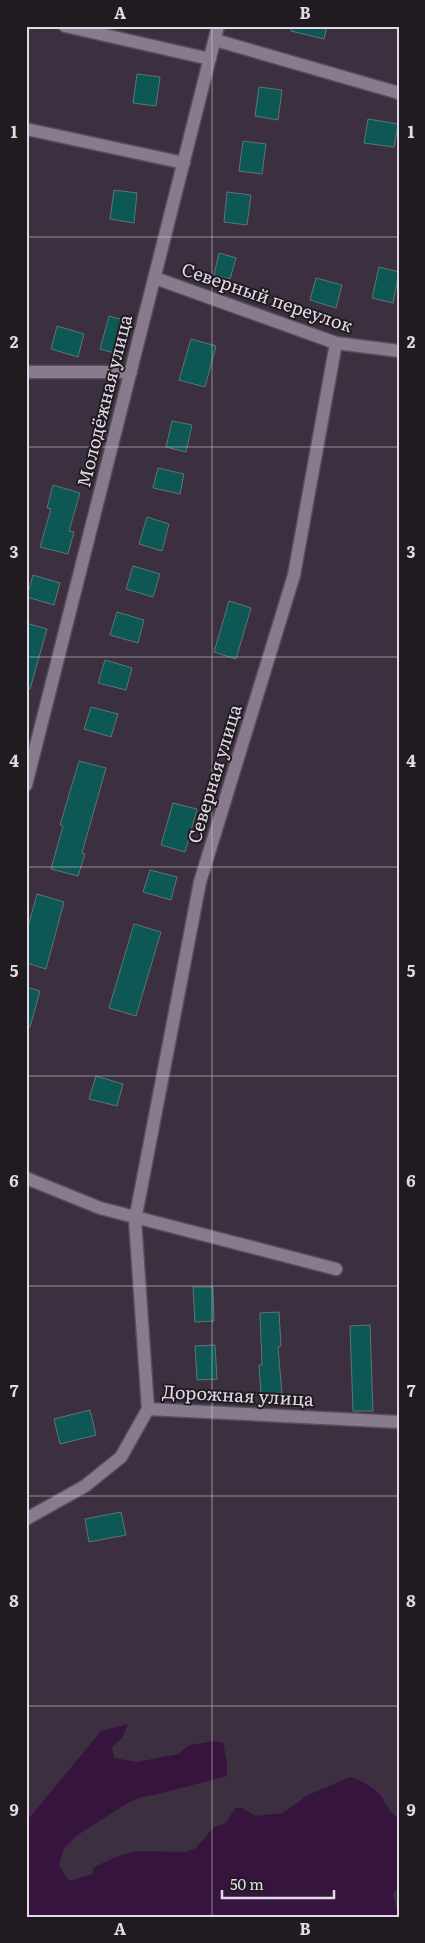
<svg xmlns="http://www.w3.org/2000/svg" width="425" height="1943" viewBox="0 0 425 1943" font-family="Literata,serif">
  <rect width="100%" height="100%" fill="#3c3040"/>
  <path fill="#36143e" d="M128 1724 122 1738 112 1747 114 1758 137 1762 178 1754 190 1745 215 1741 223 1743 227 1762V1776L158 1794 142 1797 126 1804 76 1836 64 1848 59 1865 69 1881 93 1874V1868C107 1861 121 1854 137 1851L186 1852 196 1848 214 1827 226 1823 235 1808H242L256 1816 283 1813 308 1795 350 1777C362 1781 372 1786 381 1796 387 1805 389 1812 398 1818L399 1886 393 1894 399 1917H26V1822L101 1731Z"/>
  <path fill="#0d5754" stroke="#5a7774" d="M292 26H327L324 39 291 31Z
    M137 74 160 77 156 106 133 103Z
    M259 87 282 90 278 120 255 116Z
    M368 119 398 124 394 147 364 143Z
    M243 141 266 144 262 174 239 171Z
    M114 190 137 193 134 223 110 219Z
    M227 192 251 195 247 225 224 222Z
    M219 253 236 258 230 279 214 275Z
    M379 267 399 272 393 303 372 298Z
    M316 278 342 285 336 308 310 300Z
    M109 316 124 320 115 353 100 349Z
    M57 326 84 334 78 357 51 349Z
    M191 339 216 346 205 387 179 380Z
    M172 421 192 425 186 452 166 447Z
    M158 468 184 474 180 494 153 488Z
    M53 485 80 493 69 531 74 532 68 554 40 547 51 509 47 508Z
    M147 517 169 524 162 551 139 544Z
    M133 566 160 574 153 597 126 589Z
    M33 575 60 583 54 605 27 597Z
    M229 601 251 608 236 659 214 652Z
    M117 612 144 620 138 643 110 635Z
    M26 623 47 629 30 689 26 688Z
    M105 660 132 668 126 690 98 683Z
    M91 707 118 714 111 737 84 729Z
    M79 761 106 768 82 853 85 854 78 876 51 869 63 826 60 825Z
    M173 803 197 809 185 852 161 845Z
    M150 870 177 877 171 900 143 892Z
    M37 894 64 902 46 969 26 963V934Z
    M134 924 161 932 136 1016 109 1008Z
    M26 987 40 991 30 1027 26 1026Z
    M96 1076 123 1084 117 1106 89 1099Z
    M193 1287H213L214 1321 195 1322Z
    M279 1312 281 1346 278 1347 282 1394 261 1395 259 1365H262L260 1313Z
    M370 1325 373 1411H353L350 1326Z
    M215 1345 217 1379 197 1380 195 1346Z
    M90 1410 96 1435 60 1444 54 1419Z
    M121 1512 126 1535 89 1542 85 1519Z"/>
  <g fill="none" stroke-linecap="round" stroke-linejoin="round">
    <defs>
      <path id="minor" d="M65 26 210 59
        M215 40 399 93
        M26 129 184 163
        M155 278 336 343 399 351
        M336 343 294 575 200 882 135 1220 148 1409 399 1422
        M26 372H131
        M26 785 218 26
        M26 1178 100 1208 336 1269
        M26 1519 85 1486 121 1457 148 1409"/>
    </defs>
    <use href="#minor" stroke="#584e5b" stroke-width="15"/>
    <use href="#minor" stroke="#897a8d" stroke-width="12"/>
  </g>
  <path fill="none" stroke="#e2dae4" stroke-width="1" stroke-opacity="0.55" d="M212 26V1917M26 237H399M26 447H399M26 657H399M26 867H399M26 1076H399M26 1286H399M26 1496H399M26 1706H399"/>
  <g text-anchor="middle" stroke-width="4" stroke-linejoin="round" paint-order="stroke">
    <g font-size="18" fill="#e2dae4" stroke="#201a21">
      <text transform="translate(267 298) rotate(19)" y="6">Северный переулок</text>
      <text transform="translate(105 401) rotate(-76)" y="6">Молодёжная улица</text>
      <text transform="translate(215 774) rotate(-73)" y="6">Северная улица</text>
      <text transform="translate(238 1396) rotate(3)" y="6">Дорожная улица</text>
    </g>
  </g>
  <rect width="425" height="1943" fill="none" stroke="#201a21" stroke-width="55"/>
  <path d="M222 1890v8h112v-8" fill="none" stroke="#e2dae4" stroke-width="2.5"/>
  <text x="230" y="1890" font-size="15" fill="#e2dae4" stroke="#201a21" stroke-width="4" paint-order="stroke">50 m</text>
  <rect x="28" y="28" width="370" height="1888" fill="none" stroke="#e2dae4" stroke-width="2"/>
  <g font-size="16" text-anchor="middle" font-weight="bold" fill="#e2dae4">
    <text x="120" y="19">A</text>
    <text x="305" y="19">B</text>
    <text x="14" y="138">1</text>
    <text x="411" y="138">1</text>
    <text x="14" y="348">2</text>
    <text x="411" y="348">2</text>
    <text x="14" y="558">3</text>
    <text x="411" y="558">3</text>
    <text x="14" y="767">4</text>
    <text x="411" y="767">4</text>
    <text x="14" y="977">5</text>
    <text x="411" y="977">5</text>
    <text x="14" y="1187">6</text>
    <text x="411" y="1187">6</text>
    <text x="14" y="1397">7</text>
    <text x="411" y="1397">7</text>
    <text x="14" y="1607">8</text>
    <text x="411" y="1607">8</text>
    <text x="14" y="1816">9</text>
    <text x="411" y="1816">9</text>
    <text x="120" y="1935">A</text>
    <text x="305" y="1935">B</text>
  </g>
</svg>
